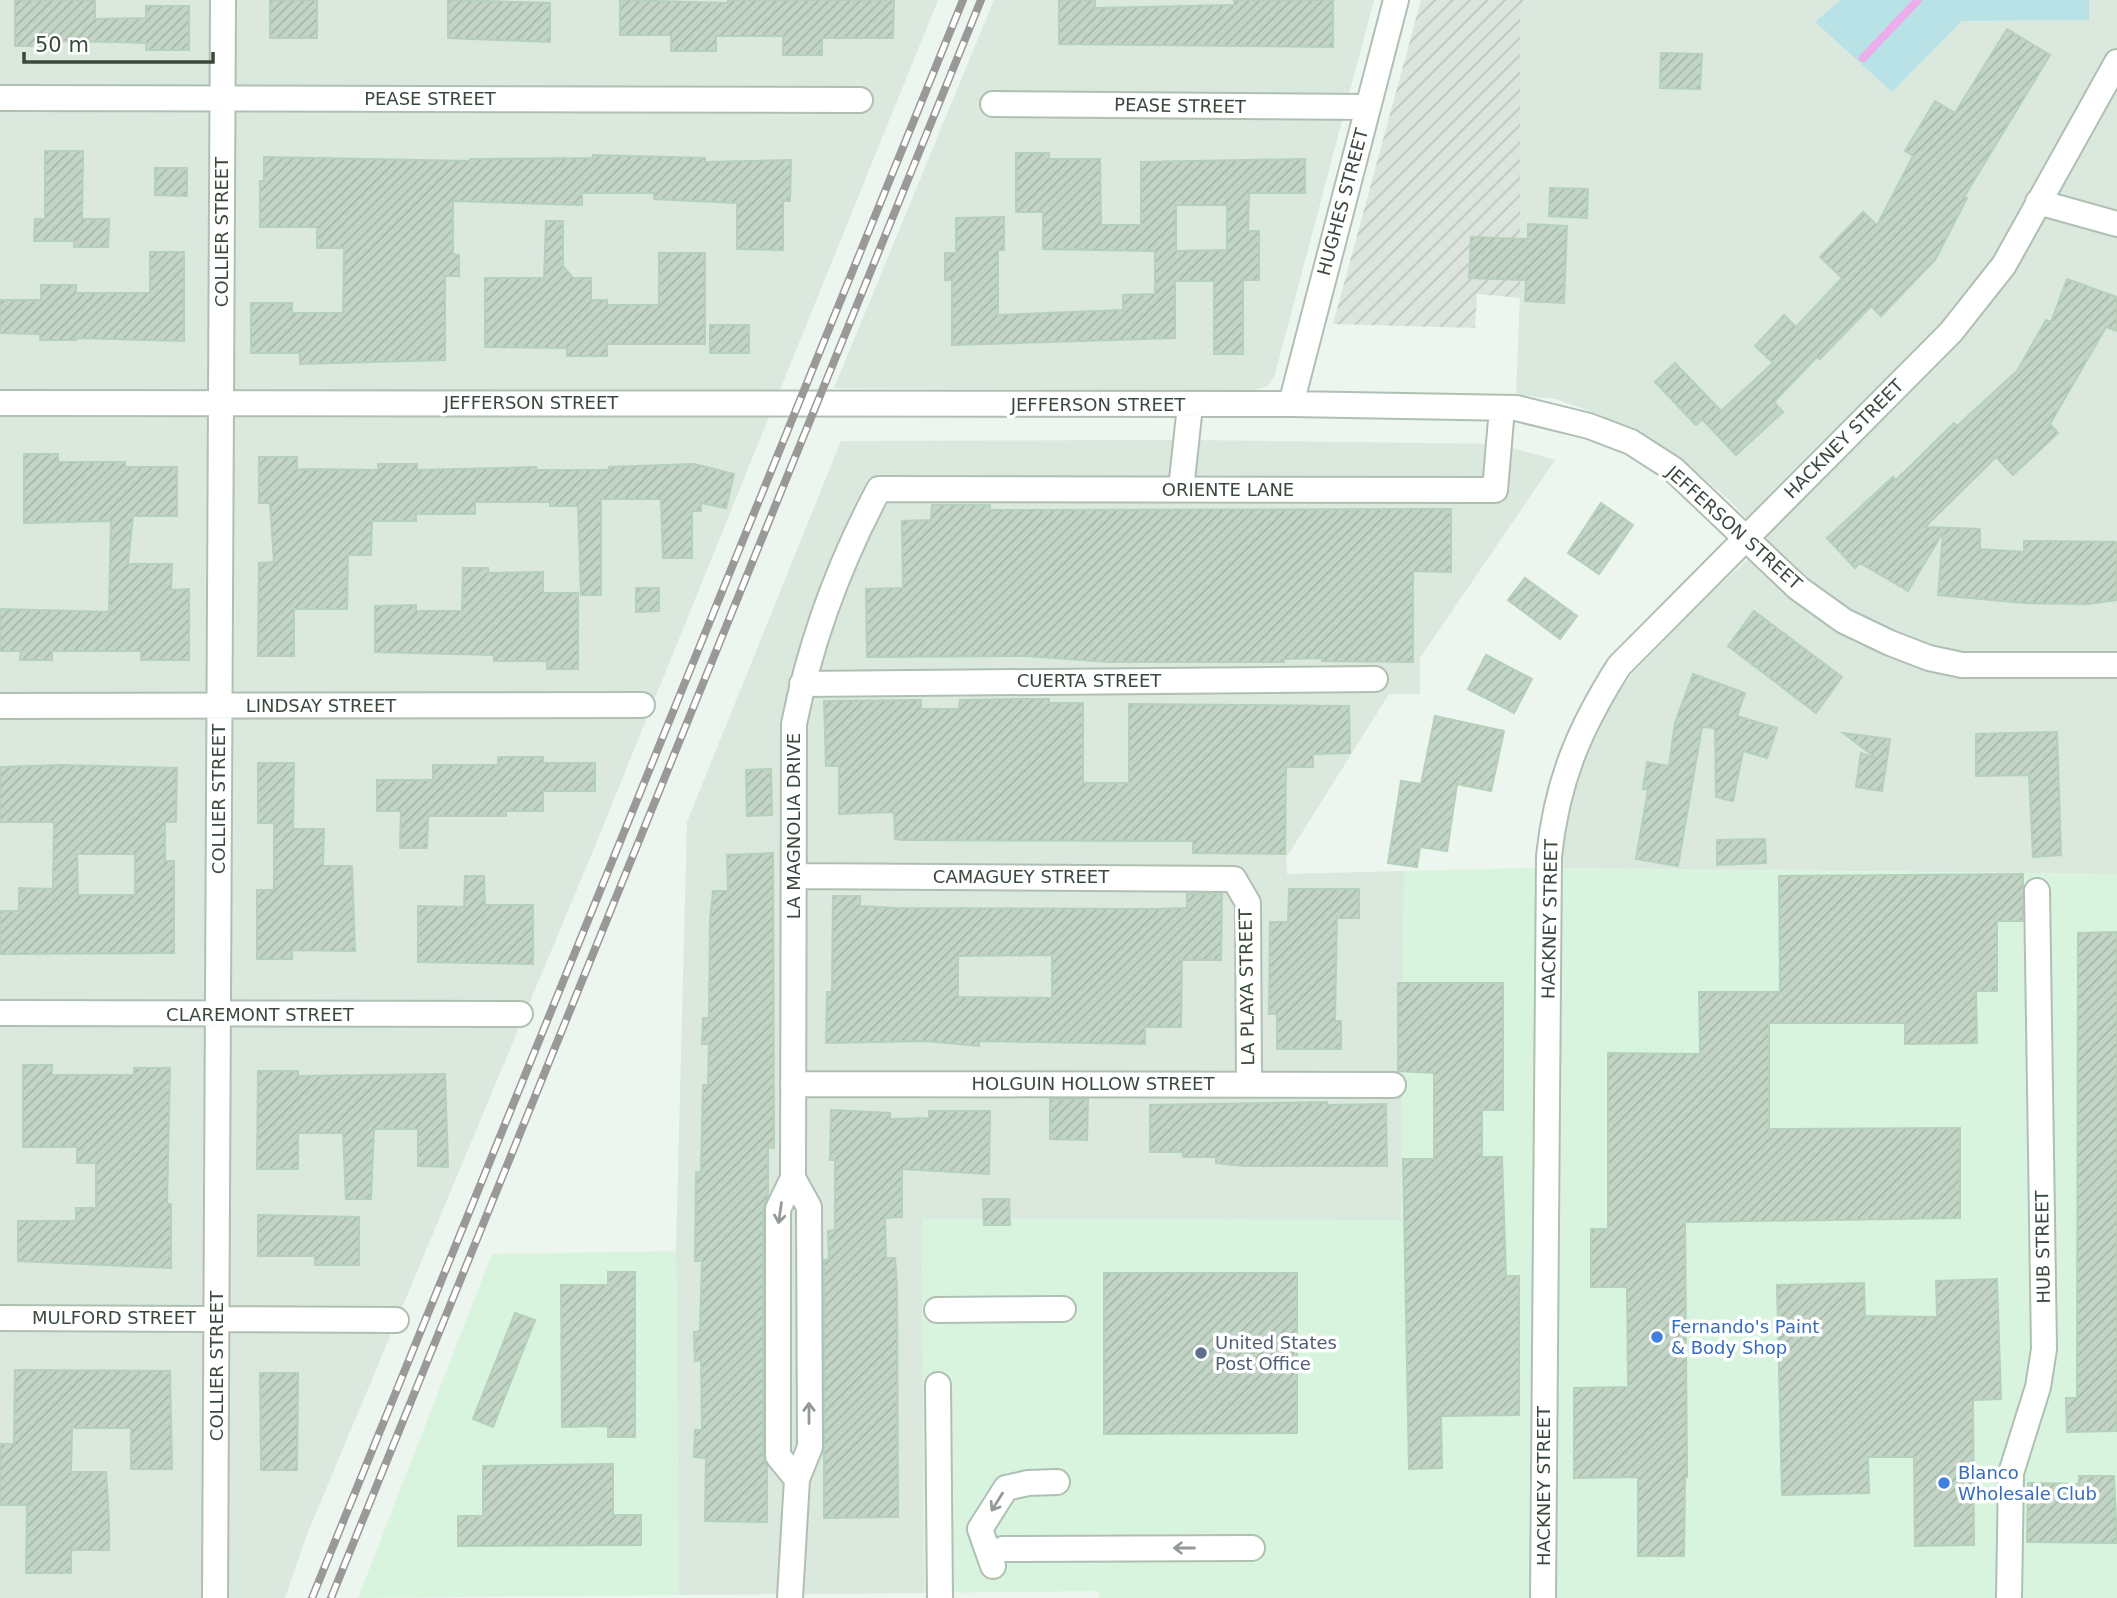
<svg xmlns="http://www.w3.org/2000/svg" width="2117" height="1598" viewBox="0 0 2117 1598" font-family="'DejaVu Sans',sans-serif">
  <defs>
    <pattern id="industrial-furrows" width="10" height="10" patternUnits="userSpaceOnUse" patternTransform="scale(1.75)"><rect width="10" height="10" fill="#dde4de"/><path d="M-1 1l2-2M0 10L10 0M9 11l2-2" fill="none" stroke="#bec5bf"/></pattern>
    <pattern id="building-hatch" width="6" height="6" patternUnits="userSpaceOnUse" patternTransform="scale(1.75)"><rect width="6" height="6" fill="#c2d5c6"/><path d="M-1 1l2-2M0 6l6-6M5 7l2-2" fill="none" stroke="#a7b8ab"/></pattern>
  </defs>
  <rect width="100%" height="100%" fill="#ecf5ee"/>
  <path fill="#dae8de" d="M0 0H938L595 846 306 1537 285 1598H0Z
    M994 0H1374L1275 374 1268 386 1255 390 1228 391 834 388Z
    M1524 0H1840L1815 22 1892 92 1962 21 2088 20 2089 0H2117V874L1561 868 1562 837 1577 772 1608 707 1633 673 1710 594 1768 541 1728 499 1678 456 1597 414 1556 399 1516 395 1520 298V21Z
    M1186 440 1499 444 1555 460 1420 658V694H1389L1286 858 1287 874 1404 871 1402 1220 922 1219 924 1593 679 1595 676 1251 687 822 841 441Z"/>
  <path fill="#d9f4de" d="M1529 868 2117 874V1598H1099V1591L924 1593 922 1219 1401 1220 1404 871Z
    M676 1251 679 1595 358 1598 492 1254Z"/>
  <path fill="url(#industrial-furrows)" d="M1421 0H1524L1520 21V298L1477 294 1475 328 1333 324Z"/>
  <path fill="#b8e2e5" d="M1840 0H2089V20L1962 21 1892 92 1815 22Z"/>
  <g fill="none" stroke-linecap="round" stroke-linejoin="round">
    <path stroke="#ecadea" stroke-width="8" d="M1863 58 1918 0"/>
  </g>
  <path fill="url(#building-hatch)" stroke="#b5d0bb" stroke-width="2" fill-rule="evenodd" d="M15 0H95V19L146 18V6H189V50H146V43L117 42 44 41V46H15Z
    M270 0H317V38H270Z
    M448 0 550 3V42L448 38Z
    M620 0 728 3V0H894L893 38H822V55H783V36H716V51H671V35H620Z
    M1059 0H1095V8L1234 5V0H1333V47L1059 44Z
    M2007 29 2050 55 1964 197 1967 198 1935 260 1881 316 1871 306 1820 359 1817 357 1774 402 1783 412 1736 455 1702 419 1696 425 1655 382 1675 363 1721 411 1773 363 1755 346 1784 315 1796 327 1842 278 1820 257 1863 212 1877 225 1913 156 1905 151 1935 101 1955 113Z
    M1661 53 1702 54 1700 89 1660 88Z
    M45 151H83L82 219H109L108 247H74V241H34L35 219H45Z
    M1016 153H1049V159H1100L1101 225H1141V162L1305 159V193H1249L1248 231H1259V280H1243V354H1214V281H1175V338L952 345V280H945V253H956V218L1004 217V250H998V315L1123 310V295L1155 294V251L1043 249V212H1016ZM1176 205H1227V250L1176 251Z
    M593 155 705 158V162L791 160 790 201H783V250L737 249V203L654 199V193H582V205L453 201V254L459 255V276H445V360L300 364V353H251V303H292V313H343L344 248H317V227H260V181H264V157L470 161V159L593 158Z
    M155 168H187V196L155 195Z
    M1550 188 1588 189 1587 218 1549 216Z
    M546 221H563V266L573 278H591V300H607V305H659V253H705V344H607V356H567V348L485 347V278H544Z
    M1528 224 1567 226 1564 303 1525 301 1526 280 1469 278 1471 237 1528 239Z
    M150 252H184V341L76 338V340H40V334L0 333V300H41V285H76V293H150Z
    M2067 279 2117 297V331L2106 327 2050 424 2058 433 2013 475 1996 457 1925 527 1980 529V549L2024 552V541L2117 542V600L2087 604 2024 603 1938 595 1943 532 1908 591 1860 563 1855 568 1827 538 1893 477 1896 480 1954 423 1957 426 2017 371 2046 320 2051 322Z
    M710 325H749V353H710Z
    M24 454H58V462H125V467H177V516H133L128 564H172L171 590 189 589V660H141V651H52V660H20L21 651H0V609L109 612 111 521 24 523Z
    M259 457H297V469L378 470V464H417V470L536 467V470H609V467L694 464 734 474 726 508 701 503V511H692V558H663L661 499H601V595H581L578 506H550V502H475V514H416V521H372L371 555H348L347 609H294V656H258L259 563 274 562 270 503H259Z
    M1601 503 1633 525 1599 574 1568 553Z
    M932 505H990V510L1451 509V572L1413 571V662L1322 661V658L1284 659V662H1110L1026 656 867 657 866 589 903 588 902 521 931 520Z
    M463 568H488V573L543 572V593H578V669H547V661H494V655L375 652V606L416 605V611H462Z
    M1525 578 1577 616 1560 639 1508 600Z
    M636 588H659V611L636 612Z
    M1754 611 1842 677 1816 713 1728 646Z
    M1486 655 1532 679 1514 713 1468 689Z
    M1693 674 1745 693 1737 716 1777 728 1767 758 1743 751 1733 801 1716 797 1715 728 1702 727 1678 866 1636 859 1648 790 1643 789 1647 762 1669 766 1675 723Z
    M1023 699H1049V703H1083V783H1129V704L1349 706 1350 753 1313 754V767H1286L1285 854 1193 853V841L903 840 895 839 894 812 839 814V766H826L824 701 921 700V709H959L960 700Z
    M1435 716 1504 731 1491 791 1457 784 1447 851 1420 847 1417 867 1388 863 1401 781 1421 784Z
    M2057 732 2061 855 2033 857 2029 775 1976 776V734Z
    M1843 733 1890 739 1882 791 1856 787 1861 753 1876 758Z
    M498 757H543V763H595V791H543V811H506V816H428L427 848H400L401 811H377V780H433V765H498Z
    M258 763H294L293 829H324L323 866H352L355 951 292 950V959H257V890H274V823H258Z
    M62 765 177 768 176 822H165V861H174V953L0 954V911H19V888L53 889 54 822H0V767ZM77 854H135V895H78Z
    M771 769 772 815 747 816 746 770Z
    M1765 839 1766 863 1717 865V840Z
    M773 853 774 1148 768 1147V1196L763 1209V1456L767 1466V1522L705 1521 706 1458 694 1457 695 1430H702L701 1360 695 1361 694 1332 700 1331 702 1261H695L696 1172H701L703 1085H708L709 1044H702L703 1018H709L710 921 713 891H728L727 855Z
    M2023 874V921H1997V991H1976L1977 1043 1905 1044V1023H1769V1129L1960 1128V1218L1685 1222 1687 1477H1685L1684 1556H1638V1477L1574 1478V1388L1628 1387 1627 1287H1591V1229H1608V1053L1700 1054 1699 992H1780L1779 876Z
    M465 876H484L485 905H533V964L418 962V906L464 907Z
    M1289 889H1359V918H1337L1335 1021H1341V1049H1277V1014H1269L1270 922H1288Z
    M1187 894H1222L1221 960H1182L1181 1027H1145V1044L979 1041V1046L925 1041 826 1043 827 992H832L833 896H860V906L896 908 1154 909 1187 908ZM1052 955V998L958 997V956Z
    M2117 932V1431L2067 1432 2066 1398H2077L2078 933Z
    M1398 983H1503V1110H1482V1157H1502L1506 1276H1519V1415L1441 1416 1442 1468 1409 1469 1403 1159H1434V1073L1398 1071Z
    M23 1065H52V1075H134V1068H170L167 1204H171V1268L18 1261V1221H76V1208H96V1163H77V1147H23Z
    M258 1071H298V1076L445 1074 448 1167 418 1166V1129H374L371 1199H346L343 1133H298V1169H257Z
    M1050 1099H1088L1087 1140 1050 1139Z
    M1327 1102V1105L1386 1104 1387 1166H1245L1216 1163V1157H1183V1152H1150V1105Z
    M831 1110 890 1113V1119L929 1118V1111H990L989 1174 902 1169V1217L885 1218 886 1258H895L897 1288 898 1517 824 1518V1260L829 1259 828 1231 835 1230V1160H830Z
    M983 1199H1009L1010 1225H984Z
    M258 1215 359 1217V1265H315V1256H258Z
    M608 1272H635V1437H608V1426L562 1427 561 1285H608Z
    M1104 1273H1297V1433L1104 1434Z
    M1997 1279 2001 1399 1973 1400 1974 1545 1915 1546 1914 1457H1868L1869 1493 1782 1495 1777 1285 1864 1283 1865 1316 1937 1317 1936 1281Z
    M515 1313 535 1320 493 1427 473 1419Z
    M15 1370 170 1371 172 1469H131V1428H72L71 1472H106L109 1519V1550H71V1573H26L27 1505H0V1444H14Z
    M260 1373H298L297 1470H261Z
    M613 1464V1515H641V1545L458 1546V1516H483V1466Z
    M2079 1476H2114L2117 1543 2027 1542 2028 1483 2079 1484Z"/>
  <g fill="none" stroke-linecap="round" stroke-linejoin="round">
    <defs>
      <path id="minor" d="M0 98 860 100
        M993 104 1368 107
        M2038 202 2117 224
        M0 403 1291 404 1516 408 1589 426 1631 442 1673 469 1798 588 1844 621 1890 643 1929 658 1962 665H2117
        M1291 404 1396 0
        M1181 489 1190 406
        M802 684 1375 679
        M0 706 642 705
        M794 876 1234 879 1248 903 1249 1084
        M0 1013 520 1014
        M793 1084 1393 1085
        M793 1178 794 724C810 644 840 562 879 489L1495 490 1502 408
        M937 1310 1063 1309
        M0 1318 396 1320
        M938 1385 940 1598
        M1003 1549 1252 1548
        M993 1566 980 1529 1006 1488 1028 1483 1057 1482
        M215 1598 223 0
        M790 1598 797 1479 810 1447 809 1207 793 1178 778 1209V1456L797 1479
        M1543 1598 1549 856C1557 781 1579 729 1619 666L1951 332 2004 265 2117 62
        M2009 1598 2011 1473 2038 1387 2044 1349 2037 891"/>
    </defs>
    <use href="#minor" stroke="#afc0b3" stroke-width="28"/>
    <use href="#minor" stroke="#fff" stroke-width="24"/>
    <defs>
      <path id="rail" d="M312 1598 963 0
        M331 1598 981 0"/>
    </defs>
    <use href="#rail" stroke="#999" stroke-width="8"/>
    <use href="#rail" stroke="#fff" stroke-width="5" stroke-dasharray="16" stroke-linecap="butt"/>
  </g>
  <defs><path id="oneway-shaft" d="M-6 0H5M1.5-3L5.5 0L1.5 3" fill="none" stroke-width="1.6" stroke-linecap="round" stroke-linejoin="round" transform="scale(1.75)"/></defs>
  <g stroke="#939b94">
    <use href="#oneway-shaft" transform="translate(780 1213) rotate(98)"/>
    <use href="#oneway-shaft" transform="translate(809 1413) rotate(-90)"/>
    <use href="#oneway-shaft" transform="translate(997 1502) rotate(122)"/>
    <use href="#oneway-shaft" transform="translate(1184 1548) rotate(180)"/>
  </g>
  <g fill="#3f7fe0" stroke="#fff" stroke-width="2.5">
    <circle cx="1657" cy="1337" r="7"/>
    <circle cx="1944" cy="1483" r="7"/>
  </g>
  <circle fill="#5c6f8a" stroke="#fff" stroke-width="2.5" cx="1201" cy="1353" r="7"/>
  <g text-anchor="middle" stroke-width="7" stroke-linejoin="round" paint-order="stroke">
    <g font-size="18" fill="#3a493d" stroke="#fff">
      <text x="430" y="105">PEASE STREET</text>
      <text transform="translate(1180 106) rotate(1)" y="6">PEASE STREET</text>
      <text transform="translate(1343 202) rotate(-75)" y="6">HUGHES STREET</text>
      <text transform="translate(222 232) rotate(-90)" y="6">COLLIER STREET</text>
      <text x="531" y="409">JEFFERSON STREET</text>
      <text x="1098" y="411">JEFFERSON STREET</text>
      <text transform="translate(1844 439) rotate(-45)" y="6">HACKNEY STREET</text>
      <text x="1228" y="496">ORIENTE LANE</text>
      <text transform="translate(1734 528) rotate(42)" y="6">JEFFERSON STREET</text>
      <text x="1089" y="687">CUERTA STREET</text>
      <text x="321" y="712">LINDSAY STREET</text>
      <text transform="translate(219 799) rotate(-90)" y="6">COLLIER STREET</text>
      <text transform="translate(794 826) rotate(-90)" y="6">LA MAGNOLIA DRIVE</text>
      <text x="1021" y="883">CAMAGUEY STREET</text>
      <text transform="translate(1550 919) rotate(-89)" y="6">HACKNEY STREET</text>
      <text transform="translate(1247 987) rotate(-91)" y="6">LA PLAYA STREET</text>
      <text x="260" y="1021">CLAREMONT STREET</text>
      <text x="1093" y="1090">HOLGUIN HOLLOW STREET</text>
      <text transform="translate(2043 1247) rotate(-91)" y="6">HUB STREET</text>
      <text x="114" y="1324">MULFORD STREET</text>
      <text transform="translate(217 1366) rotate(-90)" y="6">COLLIER STREET</text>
      <text transform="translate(1544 1486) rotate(-90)" y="6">HACKNEY STREET</text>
    </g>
    <g font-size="18" fill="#366cbe" stroke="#fff" text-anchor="start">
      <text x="1671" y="1333">Fernando's Paint<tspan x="1671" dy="21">&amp; Body Shop</tspan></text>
      <text x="1958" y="1479">Blanco<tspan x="1958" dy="21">Wholesale Club</tspan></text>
    </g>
    <g font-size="18" fill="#4e5e75" stroke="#fff" text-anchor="start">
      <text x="1215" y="1349">United States<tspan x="1215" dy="21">Post Office</tspan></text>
    </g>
  </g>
  <path d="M24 52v10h189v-10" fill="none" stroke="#3a493d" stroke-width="3.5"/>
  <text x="35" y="52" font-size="21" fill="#3a493d" stroke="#ffffff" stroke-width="5" paint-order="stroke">50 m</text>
</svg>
